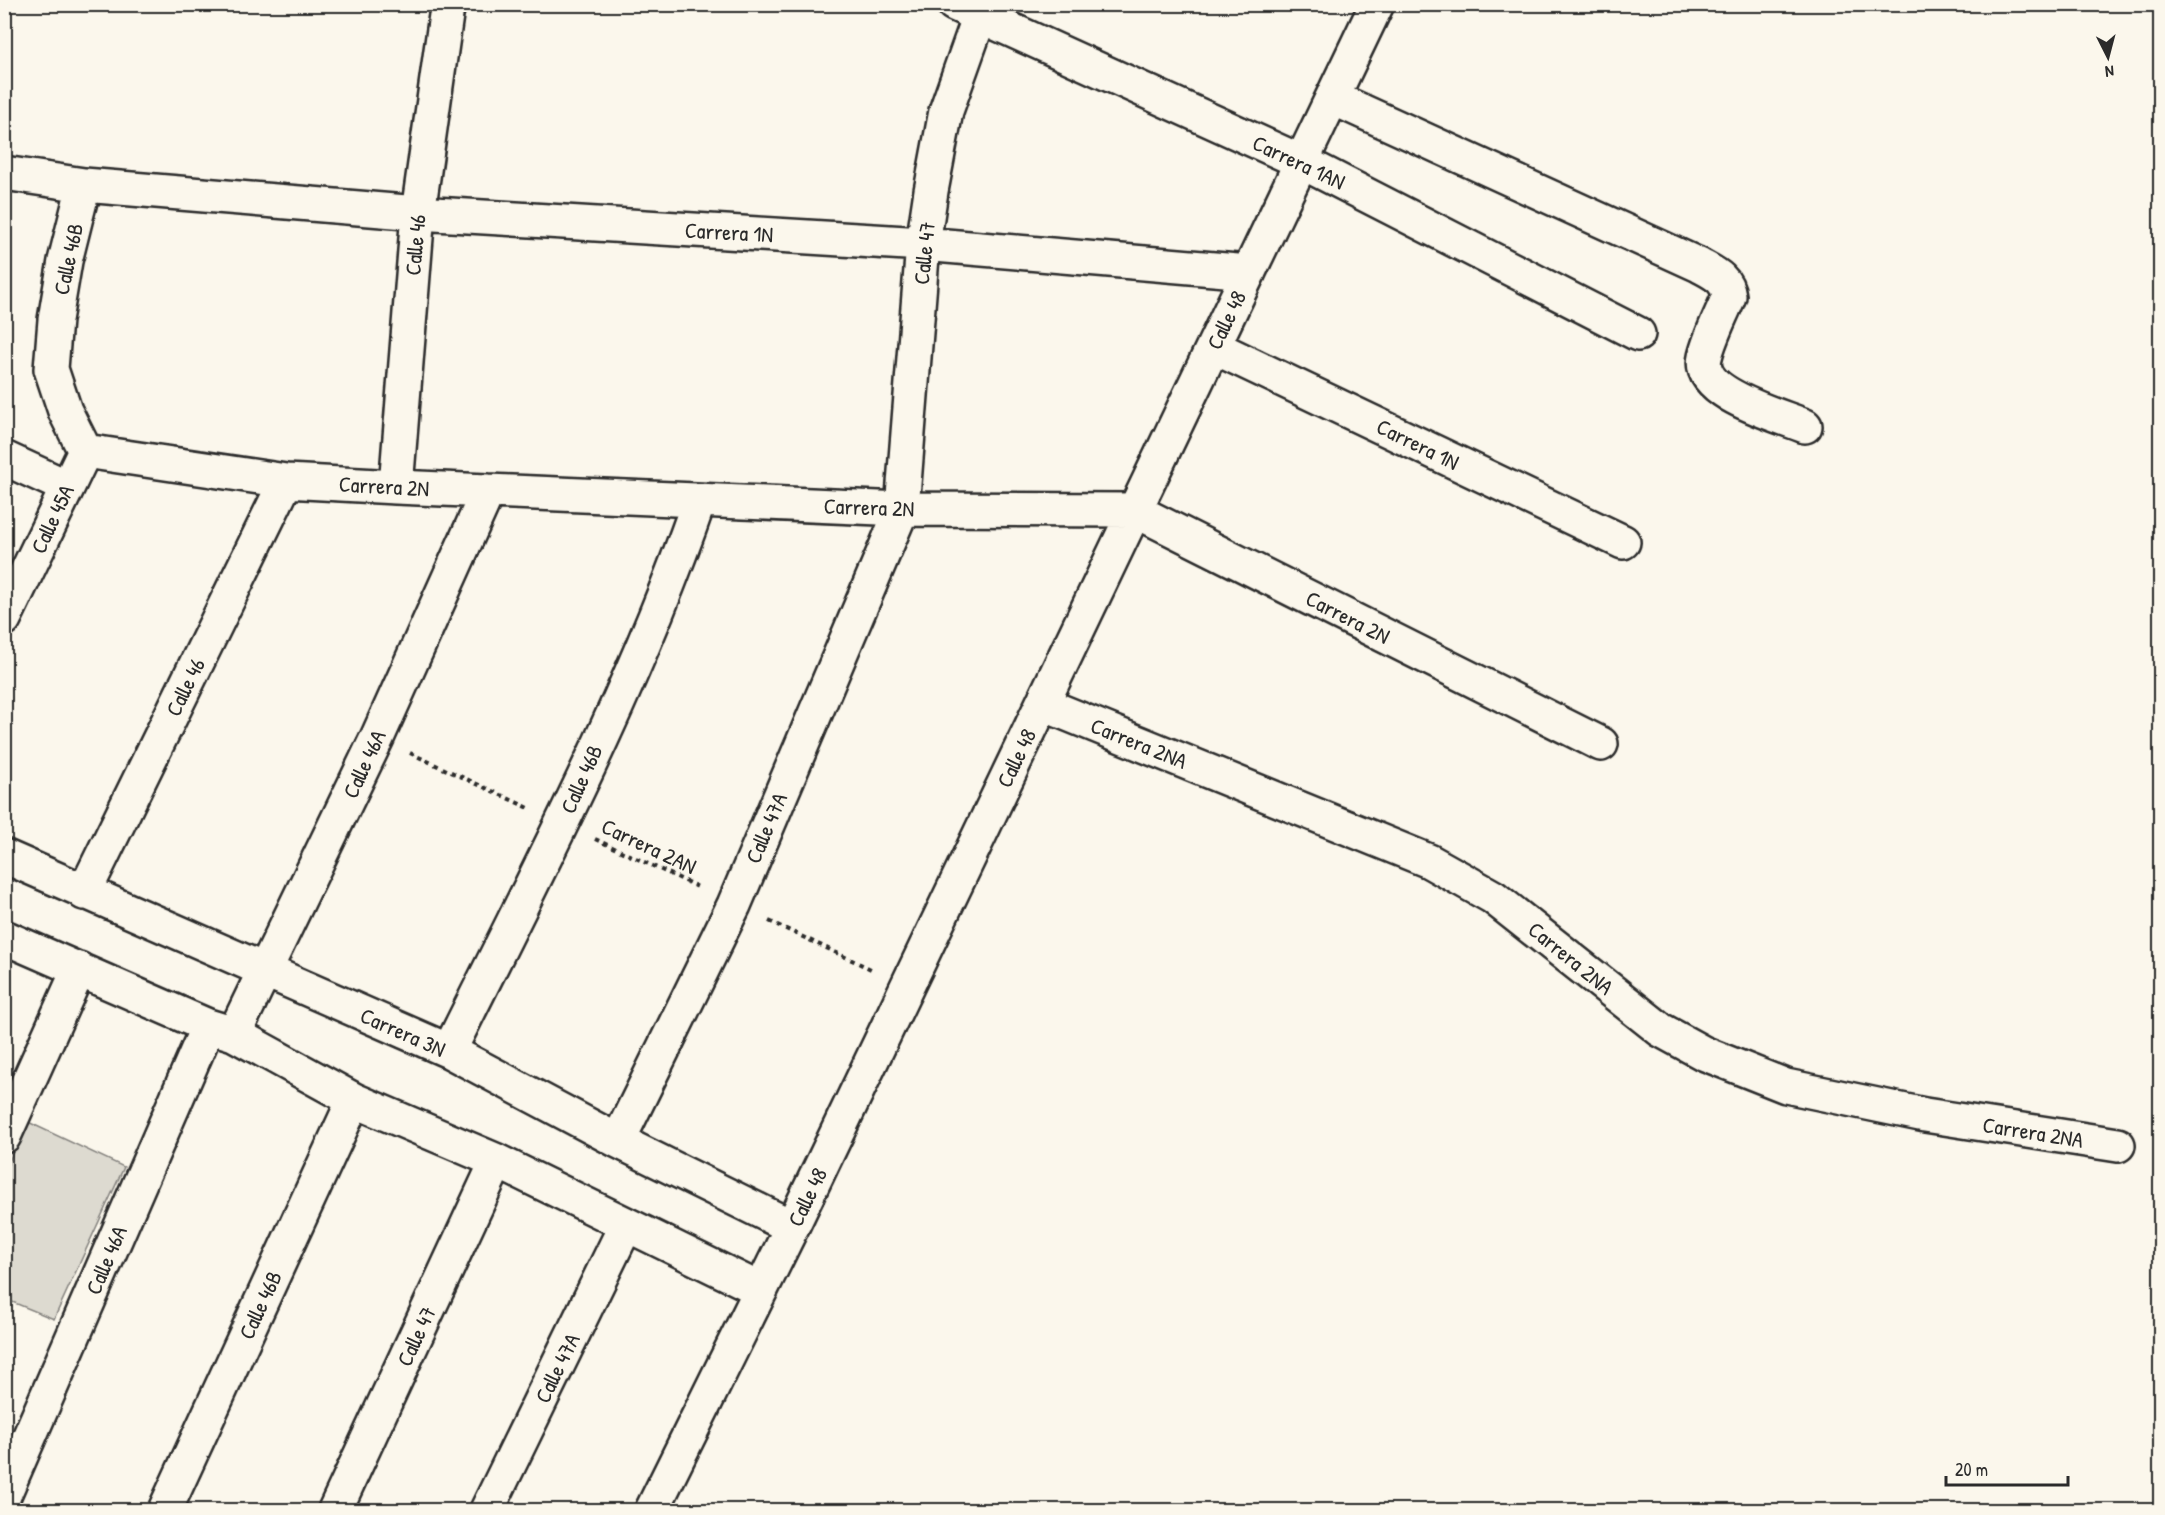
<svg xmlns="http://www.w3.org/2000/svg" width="2165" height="1515" viewBox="0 0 2165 1515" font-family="'Patrick Hand',sans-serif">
  <rect width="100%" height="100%" fill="#fbf7ec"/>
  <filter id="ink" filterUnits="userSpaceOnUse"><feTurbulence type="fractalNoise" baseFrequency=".0167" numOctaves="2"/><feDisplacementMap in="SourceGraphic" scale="12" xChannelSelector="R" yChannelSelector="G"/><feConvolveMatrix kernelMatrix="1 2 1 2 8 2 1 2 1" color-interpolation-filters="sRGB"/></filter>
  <g filter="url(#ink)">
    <path fill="#dddad0" stroke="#84827e" stroke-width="1.5" d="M26 1121 124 1167 54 1319 5 1299V1171Z"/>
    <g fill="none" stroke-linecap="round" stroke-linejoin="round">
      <defs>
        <path id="minor" d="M954 4 1302 162 1638 334
          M1333 98 1699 265C1713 273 1727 278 1729 296 1721 316 1710 336 1705 357 1696 394 1779 415 1805 426
          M4 173 84 185
          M1214 347 1623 542
          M85 451 286 481 396 487 902 509 1134 510 1601 744
          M85 451 65 411 51 369 55 320 65 261 84 185 418 213 923 244 1249 272
          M4 458 67 487
          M396 487 418 213 447 8 450 4
          M4 619 85 451
          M1043 704 1429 861 1493 897 1661 1030 1703 1053 1786 1086 1925 1115 2118 1145
          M4 856 449 1051 618 1141 792 1227
          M84 893 286 481
          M4 937 208 1026 234 1034 354 1100 497 1161 761 1290
          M234 1034 377 738 488 491
          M449 1051C538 871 633 691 699 501
          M4 1136 79 969
          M618 1141 734 905 902 509 923 244 931 191 946 111 984 4
          M4 1495 208 1026
          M165 1510 354 1100
          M335 1510 497 1161
          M487 1510 626 1225
          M652 1510 792 1227 1377 4"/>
      </defs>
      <use href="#minor" stroke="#2b2b2b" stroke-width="38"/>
      <path stroke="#2b2b2b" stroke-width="4" stroke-dasharray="4.5 4.5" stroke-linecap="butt" d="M410 753 529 808
        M595 839 700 888
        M769 921 873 970"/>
      <use href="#minor" stroke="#fbf7ec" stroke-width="33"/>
    </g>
  </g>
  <g text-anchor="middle" stroke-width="4.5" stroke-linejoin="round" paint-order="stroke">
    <g font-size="22" fill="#2b2b2b" stroke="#fbf7ec">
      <text transform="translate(1299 162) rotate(25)" y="8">Carrera 1AN</text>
      <text transform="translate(729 232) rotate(3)" y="8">Carrera 1N</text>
      <text transform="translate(415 245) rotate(-85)" y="8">Calle 46</text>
      <text transform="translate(924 253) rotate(-84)" y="8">Calle 47</text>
      <text transform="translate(68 259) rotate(-78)" y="8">Calle 46B</text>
      <text transform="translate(1226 320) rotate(-64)" y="8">Calle 48</text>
      <text transform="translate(1418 444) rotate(26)" y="8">Carrera 1N</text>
      <text transform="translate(384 486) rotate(3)" y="8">Carrera 2N</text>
      <text transform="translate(869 507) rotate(2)" y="8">Carrera 2N</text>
      <text transform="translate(52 519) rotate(-65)" y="8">Calle 45A</text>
      <text transform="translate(1348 617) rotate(27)" y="8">Carrera 2N</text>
      <text transform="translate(185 687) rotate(-64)" y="8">Calle 46</text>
      <text transform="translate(1139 743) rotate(22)" y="8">Carrera 2NA</text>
      <text transform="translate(1016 758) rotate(-64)" y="8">Calle 48</text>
      <text transform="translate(364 764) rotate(-65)" y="8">Calle 46A</text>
      <text transform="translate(581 779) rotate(-66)" y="8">Calle 46B</text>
      <text transform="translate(766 828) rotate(-67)" y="8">Calle 47A</text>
      <text transform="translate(649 846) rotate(25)" y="8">Carrera 2AN</text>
      <text transform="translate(1571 958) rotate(39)" y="8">Carrera 2NA</text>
      <text transform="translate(403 1032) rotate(24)" y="8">Carrera 3N</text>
      <text transform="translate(2033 1132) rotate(9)" y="8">Carrera 2NA</text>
      <text transform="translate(807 1197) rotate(-64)" y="8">Calle 48</text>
      <text transform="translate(106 1260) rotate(-67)" y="8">Calle 46A</text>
      <text transform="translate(260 1305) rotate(-65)" y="8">Calle 46B</text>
      <text transform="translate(416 1336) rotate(-65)" y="8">Calle 47</text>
      <text transform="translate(557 1368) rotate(-64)" y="8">Calle 47A</text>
    </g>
  </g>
  <rect width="2165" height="1515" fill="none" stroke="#fbf7ec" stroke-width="24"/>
  <rect x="12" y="12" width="2141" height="1491" fill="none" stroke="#2b2b2b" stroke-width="2" filter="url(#ink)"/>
  <g transform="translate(2108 57) rotate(174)" stroke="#fbf7ec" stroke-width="4.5" paint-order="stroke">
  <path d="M0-4.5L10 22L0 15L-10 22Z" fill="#2b2b2b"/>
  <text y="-9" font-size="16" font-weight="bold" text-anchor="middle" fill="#2b2b2b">N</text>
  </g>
  <path d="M1946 1476v9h122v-9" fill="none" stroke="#2b2b2b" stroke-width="3"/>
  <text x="1955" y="1476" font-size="18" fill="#2b2b2b" stroke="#fbf7ec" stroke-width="4.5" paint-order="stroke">20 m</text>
</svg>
